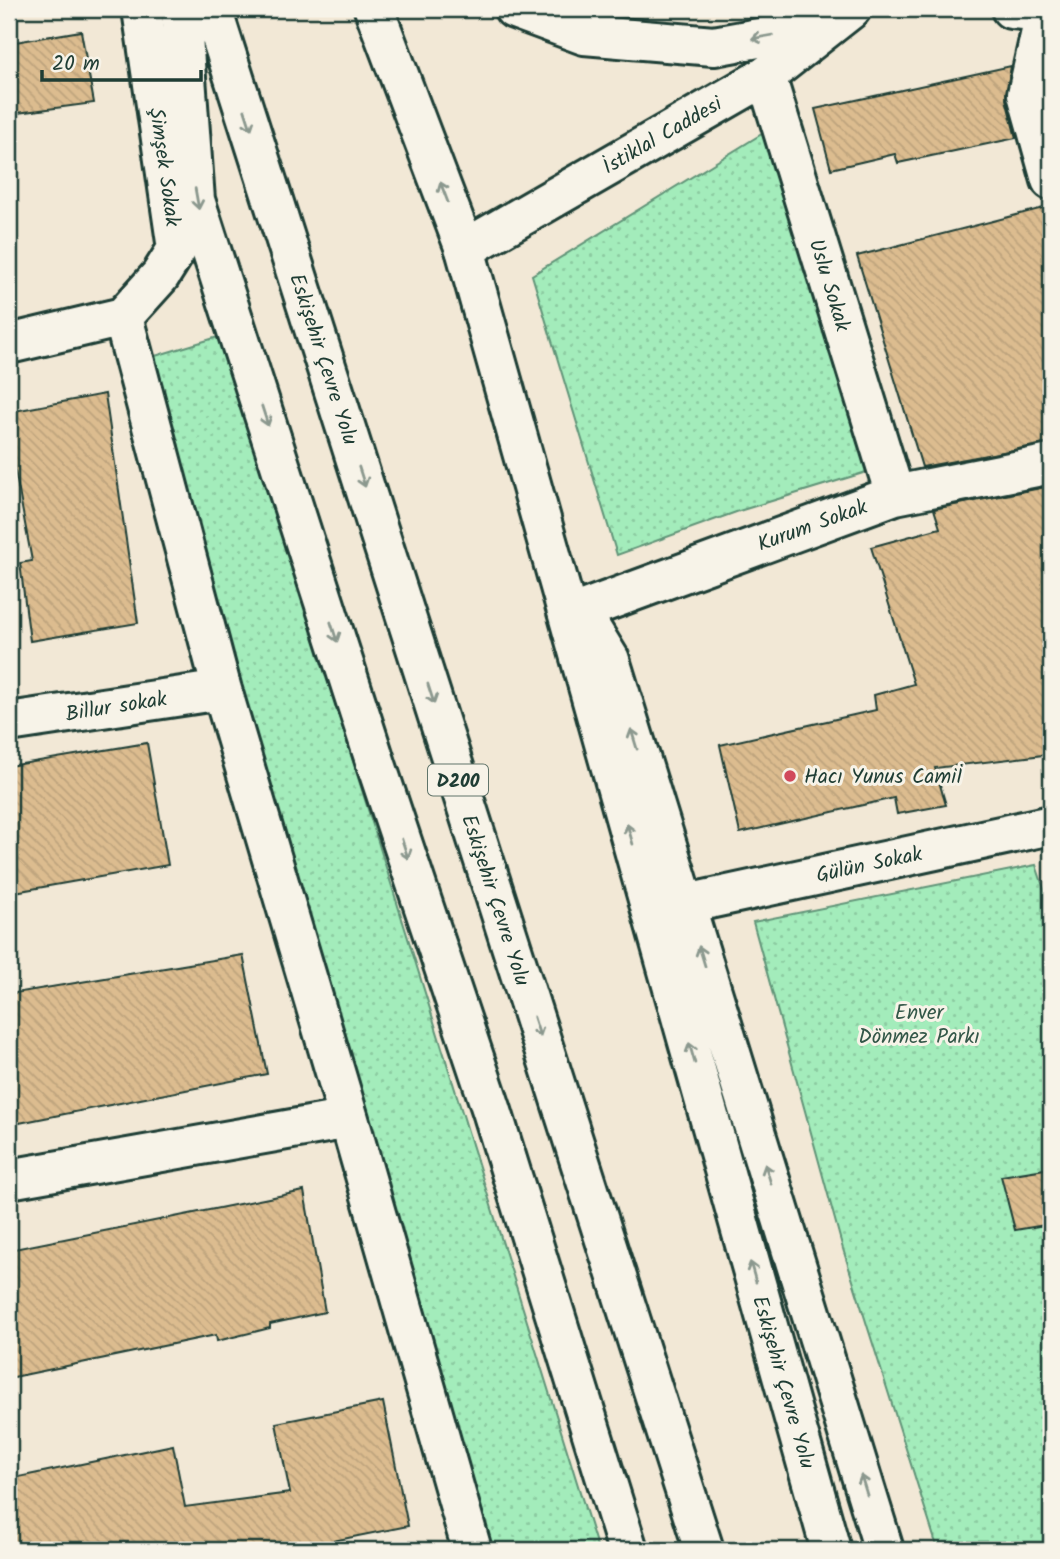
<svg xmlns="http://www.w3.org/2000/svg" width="1060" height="1559" viewBox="0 0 1060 1559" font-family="Kalam,sans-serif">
  <defs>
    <pattern id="green-dots" width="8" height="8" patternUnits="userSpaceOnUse" patternTransform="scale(1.75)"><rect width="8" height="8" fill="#a3ecbb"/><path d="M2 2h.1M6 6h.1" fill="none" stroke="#8ccba1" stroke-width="1.8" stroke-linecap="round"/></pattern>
    <pattern id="building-back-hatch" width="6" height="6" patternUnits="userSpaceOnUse" patternTransform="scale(1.75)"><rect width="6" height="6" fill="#dcbc8f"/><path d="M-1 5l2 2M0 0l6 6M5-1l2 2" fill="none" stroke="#bca27c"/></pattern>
  </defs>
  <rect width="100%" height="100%" fill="#f2e8d6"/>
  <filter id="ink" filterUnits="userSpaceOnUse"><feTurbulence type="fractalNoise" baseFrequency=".0143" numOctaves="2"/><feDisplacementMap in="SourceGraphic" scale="14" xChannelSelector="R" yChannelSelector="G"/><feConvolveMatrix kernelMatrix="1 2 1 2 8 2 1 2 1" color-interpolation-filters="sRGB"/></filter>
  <g filter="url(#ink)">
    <path fill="url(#green-dots)" stroke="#619478" stroke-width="2" d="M765 132 886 466 739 511 617 555 532 275Z
      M221 336 598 1550H481L142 360Z
      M1036 865 1051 910V1550H938L843 1249 753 922Z"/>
    <path fill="url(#building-back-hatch)" stroke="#1f3d34" stroke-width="2" d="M81 31 94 103 9 114V43Z
      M1011 66 1006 99 1016 138 898 163 895 154 831 169 815 109Z
      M1051 206V443L922 467 857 256Z
      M105 394 138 623 30 641 20 563 32 561 9 438V412Z
      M1051 486V754L935 768 946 805 897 814 894 798 740 833 720 745 876 710 874 695 914 684 871 547 940 528 934 509Z
      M147 743 168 865 9 893V766Z
      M243 955 267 1074 9 1125V994Z
      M1051 1168V1224L1015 1230 1001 1176Z
      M304 1191 325 1312 270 1324V1328L217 1341 216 1335 9 1378V1250Z
      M383 1402 408 1526 288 1550H9V1479L173 1445 185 1507 290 1493 276 1423Z"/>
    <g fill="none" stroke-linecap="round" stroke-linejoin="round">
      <defs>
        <path id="street" d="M514 9 584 35 714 46 830 25
          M1011 9 1051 12
          M1045 13 1027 94 1051 180
          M766 76 895 495
          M123 317 222 690 349 1119 472 1550
          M9 344 123 317 160 276 177 249 142 9
          M580 611 895 495 1051 464
          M9 722 222 690
          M686 904 1051 825
          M9 1179 349 1119"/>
        <path id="secondary" d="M465 249 766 76 851 9"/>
        <path id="highway" d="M181 9 195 200 377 767 492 1111 628 1550
          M212 9 704 1550
          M374 9 465 249 831 1550
          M582 614 610 660 884 1550"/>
      </defs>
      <use href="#street" stroke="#1f3d34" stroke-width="44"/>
      <use href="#secondary" stroke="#1f3d34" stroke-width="44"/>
      <use href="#highway" stroke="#1f3d34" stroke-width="44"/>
      <use href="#street" stroke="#f7f3e8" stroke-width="38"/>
      <use href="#secondary" stroke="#f7f3e8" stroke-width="38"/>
      <use href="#highway" stroke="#f7f3e8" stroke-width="38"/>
    </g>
    <defs><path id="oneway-shaft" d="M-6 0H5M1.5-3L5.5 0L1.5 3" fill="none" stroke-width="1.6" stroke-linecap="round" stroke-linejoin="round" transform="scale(1.75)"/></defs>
    <g stroke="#8b988e">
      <use href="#oneway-shaft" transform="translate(762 37) rotate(170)"/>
      <use href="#oneway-shaft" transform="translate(248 120) rotate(72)"/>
      <use href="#oneway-shaft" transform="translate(444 192) rotate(-111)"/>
      <use href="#oneway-shaft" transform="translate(197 199) rotate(80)"/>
      <use href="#oneway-shaft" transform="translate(265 416) rotate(72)"/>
      <use href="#oneway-shaft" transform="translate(362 477) rotate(72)"/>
      <use href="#oneway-shaft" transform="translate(334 632) rotate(72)"/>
      <use href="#oneway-shaft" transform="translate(431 694) rotate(72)"/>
      <use href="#oneway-shaft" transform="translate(634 739) rotate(-107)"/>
      <use href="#oneway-shaft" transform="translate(630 834) rotate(-106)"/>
      <use href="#oneway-shaft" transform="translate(405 849) rotate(72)"/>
      <use href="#oneway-shaft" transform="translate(702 956) rotate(-107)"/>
      <use href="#oneway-shaft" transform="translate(537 1027) rotate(72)"/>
      <use href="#oneway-shaft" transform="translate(692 1053) rotate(-106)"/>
      <use href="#oneway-shaft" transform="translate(768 1174) rotate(-107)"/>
      <use href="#oneway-shaft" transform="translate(753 1272) rotate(-106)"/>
      <use href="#oneway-shaft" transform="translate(864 1485) rotate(-107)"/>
    </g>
  </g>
  <circle fill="#d1495b" stroke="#f7f3e8" stroke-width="2.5" cx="790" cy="776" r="7"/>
  <g text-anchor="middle" stroke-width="6" stroke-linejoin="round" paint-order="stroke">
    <rect fill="#f7f3e8" stroke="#60746a" stroke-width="2" x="428" y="764.5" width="60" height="31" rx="5"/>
    <g font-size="19" font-weight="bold" fill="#1f3d34">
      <text x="458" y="787">D200</text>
    </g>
    <g font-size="21" fill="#1f3d34" stroke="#f7f3e8">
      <text transform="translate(662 135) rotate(-30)" y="7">İstiklal Caddesi</text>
      <text transform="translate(165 167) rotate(82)" y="7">Şimşek Sokak</text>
      <text transform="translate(830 285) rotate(73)" y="7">Uslu Sokak</text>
      <text transform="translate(324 359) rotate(72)" y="7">Eskişehir Çevre Yolu</text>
      <text transform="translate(812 525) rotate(-20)" y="7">Kurum Sokak</text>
      <text transform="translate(116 706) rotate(-9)" y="7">Billur sokak</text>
      <text transform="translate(869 864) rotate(-12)" y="7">Gülün Sokak</text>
      <text transform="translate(496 900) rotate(72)" y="7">Eskişehir Çevre Yolu</text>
      <text transform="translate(784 1382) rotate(74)" y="7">Eskişehir Çevre Yolu</text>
    </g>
    <g font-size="21" fill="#1f3d34" stroke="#f7f3e8" text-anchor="start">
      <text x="804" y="783">Hacı Yunus Camiİ</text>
    </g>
    <g font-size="21" fill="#335748" stroke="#f7f3e8">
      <text x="919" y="1019">Enver<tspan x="919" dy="24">Dönmez Parkı</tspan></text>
    </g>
  </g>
  <rect width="1060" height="1559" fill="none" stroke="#f7f3e8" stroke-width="35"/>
  <rect x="18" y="18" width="1025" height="1524" fill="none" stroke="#1f3d34" stroke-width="2.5" filter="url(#ink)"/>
  <path d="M42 70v10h159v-10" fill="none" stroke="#1f3d34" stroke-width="3.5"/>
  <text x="52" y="70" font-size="21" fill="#1f3d34" stroke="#f7f3e8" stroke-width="5" paint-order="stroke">20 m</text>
</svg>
